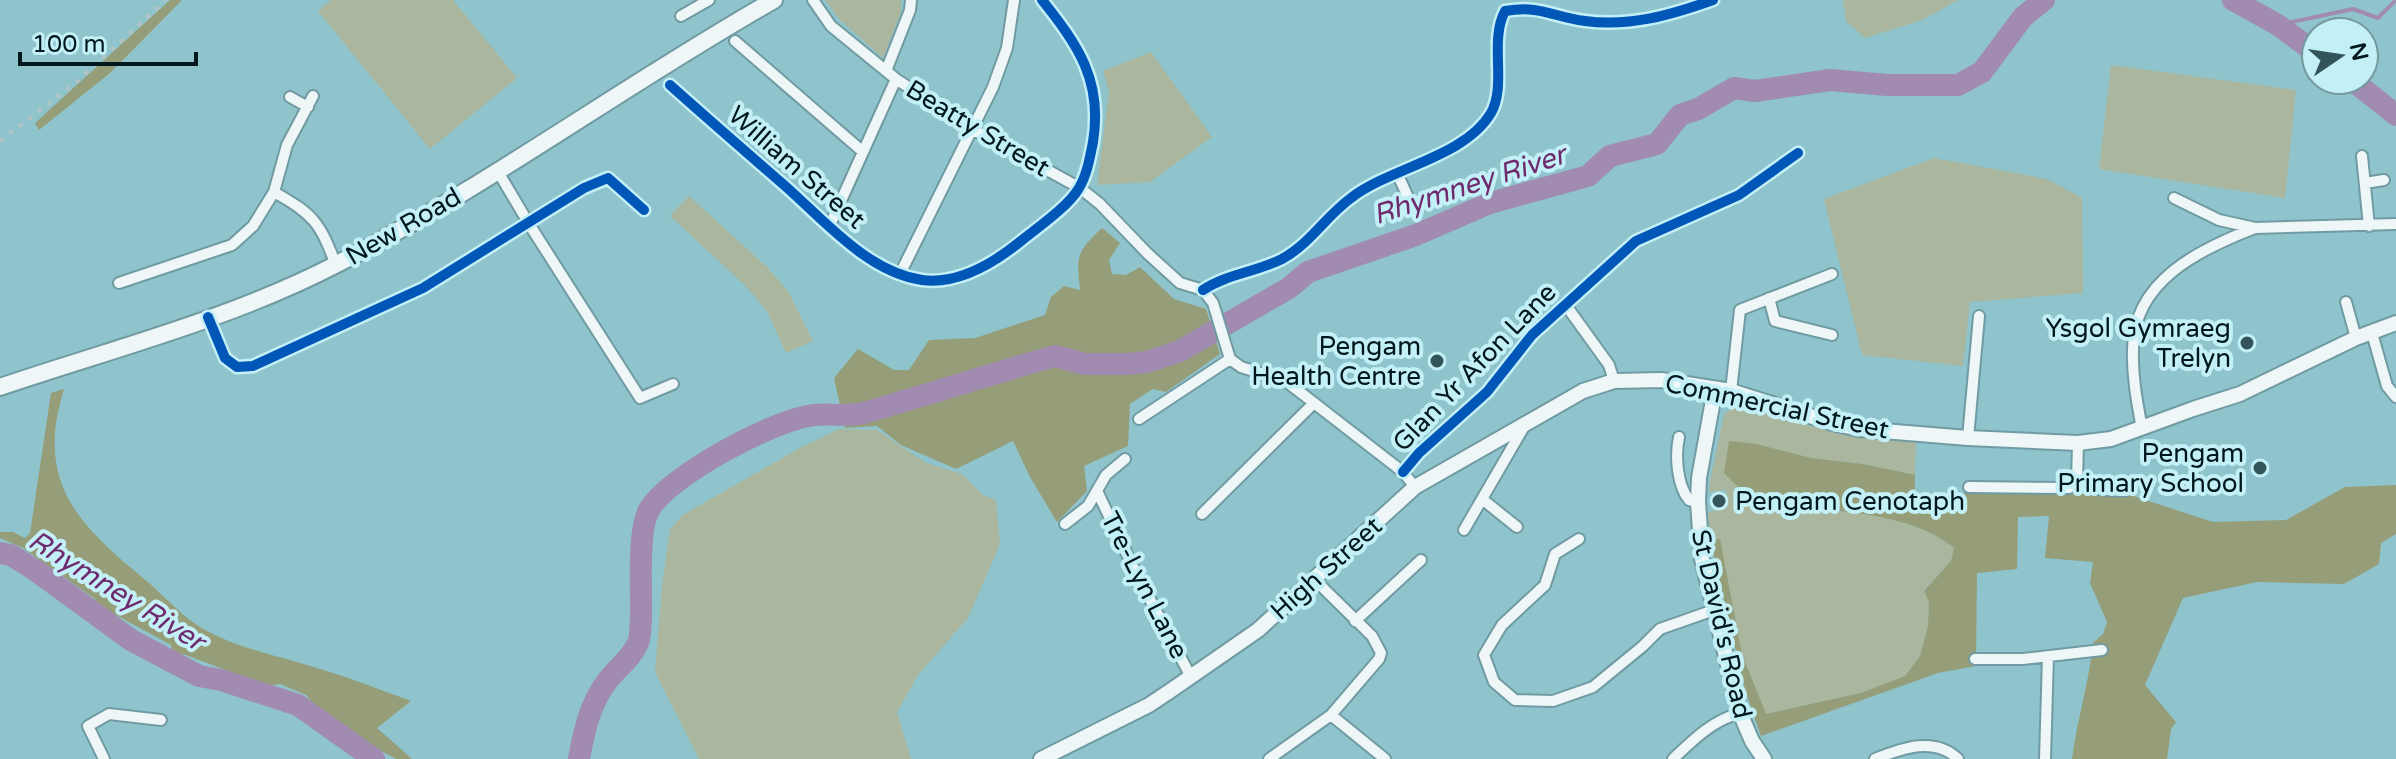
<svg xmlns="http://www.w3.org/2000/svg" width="2396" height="759" viewBox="0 0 2396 759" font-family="'Varela Round',sans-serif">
  <rect width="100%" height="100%" fill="#8fc4cc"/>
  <path fill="#aab69d" d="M331 0H453L517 78 430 149 318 11Z
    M825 0H901V12L883 58 840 20Z
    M1843 0H1958L1922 20 1865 38 1846 21Z
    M1151 52 1212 137 1150 182 1097 185 1109 92 1103 71Z
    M2111 65 2296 90 2285 198 2099 169Z
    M1934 158 2047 179 2082 198 2083 293 1970 302 1963 366 1862 355 1824 199Z
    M689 196 767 267 788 291 813 341 786 353 767 311 746 286 670 216Z
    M1734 406 1767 411 1813 427 1814 424 1845 434 1916 441 1915 475 1863 464 1811 458 1756 444 1785 509C1836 509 1913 514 1954 548L1951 561 1924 590 1929 602 1928 626 1920 656 1905 676 1861 693 1766 714 1742 654 1720 539H1710L1708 512 1727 508 1726 490 1709 492 1710 481 1724 415Z
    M839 429 877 430 926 463 962 474 983 495 996 500 1000 544 968 618 918 675 897 712 911 759H699L655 672 662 585 670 529 683 515 798 449Z"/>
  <path fill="#959e78" d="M170 0H182L110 73 39 130 35 123Z
    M1102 228 1120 243 1109 260 1112 274 1126 275 1140 267 1174 299 1206 309 1220 354 1166 392 1153 389 1130 404 1128 446 1084 466 1087 491 1057 522 1030 477 1013 441 956 469 901 445 877 426 845 428 834 378 858 349 894 370H909L929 340 975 338 1045 315 1051 297 1064 286 1080 290C1076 254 1077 252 1102 228Z
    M64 389C34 485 80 526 149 583 166 598 185 619 205 630 240 649 282 657 320 669 351 678 381 690 411 701L377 728 412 759H396L351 734 334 718 315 706 306 695 280 684 267 686 186 655 173 653 171 645 101 607 95 599 23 548 0 538V532H13L25 538 30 533 51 393Z
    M1729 441 1756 444 1811 458 1863 464 1915 475V493L1954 494 1985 491 2130 495 2213 522 2286 520 2345 487 2396 485V534L2381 543 2379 564 2344 584 2257 582 2183 598 2145 685 2176 722 2171 729 2167 759H2072C2077 720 2089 683 2093 643L2103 634 2107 622 2090 583 2093 562 2045 558 2049 516 2018 517 2017 569 1977 573 1976 666 1938 673 1761 736 1745 690 1710 539H1720L1742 654 1766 714 1861 693 1905 676 1920 656 1928 626 1929 602 1924 591 1951 561 1954 548C1920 519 1863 513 1818 509 1799 507 1782 510 1763 503 1747 498 1736 484 1724 473Z"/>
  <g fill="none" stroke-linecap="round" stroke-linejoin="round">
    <path stroke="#a18bb1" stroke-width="4" d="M2278 25 2353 9 2378 18 2396 0"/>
    <path stroke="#a18bb1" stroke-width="22" d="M2233 0 2278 25 2316 53
      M2352 80 2396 115
      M0 553 11 555 35 570 131 640 199 676 221 680 298 705 374 759
      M579 759C584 731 590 703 608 680 618 667 631 659 638 643 641 636 640 627 641 619 642 593 637 531 649 510 668 476 775 419 814 415 831 413 846 417 863 413 927 395 991 374 1055 356L1085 364H1127L1147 362 1180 351 1289 288 1308 272 1416 235 1490 203 1588 176 1610 156 1657 144 1680 115 1698 109 1734 88 1755 91 1830 80 1887 85H1958L1982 72 2023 17 2044 0"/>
    <defs>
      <path id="minor" d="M813 0 831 26 896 79 972 129 1080 188 1100 204 1147 253 1180 283 1203 290 1213 303 1230 359
        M681 16 709 0
        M735 41 862 151
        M886 71 910 10 911 0
        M670 85C708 119 746 152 784 185 823 219 867 272 922 280 959 285 994 263 1021 241 1037 228 1069 206 1079 188 1087 175 1090 157 1093 142 1103 81 1078 45 1042 0
        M290 97 308 107
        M2362 156 2369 226
        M497 170 529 224 640 398 673 384
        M1397 173 1412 206
        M2365 183 2384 180
        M274 192C314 215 319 221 336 265
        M2174 198 2219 220 2255 228 2396 224
        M830 225 896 79
        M900 274 993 87 1007 48 1014 0
        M119 283 232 245 253 226 274 192 287 145 313 96
        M1203 290C1227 274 1256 272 1282 259 1310 244 1326 216 1351 198 1391 167 1464 158 1491 113 1507 85 1489 41 1505 11 1542 5 1552 17 1585 21 1630 27 1671 15 1713 0
        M1769 298 1775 321 1832 335
        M2346 302 2356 338
        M1565 304 1609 365 1614 381
        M208 317 225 358 237 367 253 366 423 288 584 188 608 178 644 210
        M2372 333 2387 386 2396 397
        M1230 359 1241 367 1287 382 1403 472 1415 487
        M1731 391 1740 310 1832 274
        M1139 419 1230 359
        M2142 429C2137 402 2132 376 2133 349 2133 281 2200 249 2255 228
        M1679 437C1675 456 1677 485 1689 500L1698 502
        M1968 438 1979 316
        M1403 472 1419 453 1487 392 1532 335 1636 241 1739 195 1798 153
        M2077 481 2078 443
        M1969 487 2069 488 2077 481 2097 489 2124 491
        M1098 493 1134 569 1191 677
        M1482 499 1517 527
        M1202 514 1314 403
        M1065 524 1088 506 1106 475 1125 459
        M1464 530 1525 425
        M1579 539 1555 554 1545 585 1502 625 1484 655 1494 682 1515 700 1553 701 1593 687 1643 646 1660 629 1714 610
        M1355 621 1421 560
        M1975 659H2023L2102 650
        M1331 715 1385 759
        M104 759 88 726 109 714 161 720
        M1269 759 1331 715 1379 659 1381 653 1372 636 1314 579
        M1673 759C1693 740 1713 720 1740 713
        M1875 759C1902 748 1935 736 1958 759
        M2045 759 2048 656"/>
      <path id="secondary" d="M1715 389 1699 478 1698 502 1702 559 1740 713 1752 741 1764 759
        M1041 759 1149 705 1170 691 1258 630 1415 487 1583 391 1614 381 1661 380 1731 391 1832 423 1859 429 1968 438 2078 443 2111 439 2193 409 2240 394 2356 338 2396 323"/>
      <path id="primary" d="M0 387C112 349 231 319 337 264 488 186 626 84 774 0"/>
    </defs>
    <use href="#minor" stroke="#709ba2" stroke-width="14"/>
    <use href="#secondary" stroke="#709ba2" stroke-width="18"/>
    <use href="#primary" stroke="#709ba2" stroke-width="20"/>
    <use href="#minor" stroke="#eef6f7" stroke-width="10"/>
    <use href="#secondary" stroke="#eef6f7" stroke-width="14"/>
    <use href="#primary" stroke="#eef6f7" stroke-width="16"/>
    <path stroke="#b4c3c6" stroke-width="4" stroke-dasharray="4 8" stroke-linecap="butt" d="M0 141 73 85 166 0"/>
    <defs>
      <path id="cycleway" d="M670 85C708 119 746 152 784 185 823 219 867 272 922 280 959 285 994 263 1021 241 1037 228 1069 206 1079 188 1087 175 1090 157 1093 142 1103 81 1078 45 1042 0
        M1203 290C1227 274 1256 272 1282 259 1310 244 1326 216 1351 198 1391 167 1464 158 1491 113 1507 85 1489 41 1505 11 1542 5 1552 17 1585 21 1630 27 1671 15 1713 0
        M208 317 225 358 237 367 253 366 423 288 584 188 608 178 644 210
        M1403 472 1419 453 1487 392 1532 335 1636 241 1739 195 1798 153"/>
    </defs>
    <use href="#cycleway" stroke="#c3eff6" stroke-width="15"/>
    <use href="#cycleway" stroke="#0057b8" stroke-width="10"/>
  </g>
  <g fill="#32545a" stroke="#c3eff6" stroke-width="3">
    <circle cx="2247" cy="343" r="8"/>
    <circle cx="1437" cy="361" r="8"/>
    <circle cx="2260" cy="468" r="8"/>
    <circle cx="1719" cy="501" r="8"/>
  </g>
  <g text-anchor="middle" stroke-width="8" stroke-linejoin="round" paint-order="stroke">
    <g font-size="26" fill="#00181d" stroke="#c3eff6">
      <text transform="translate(978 128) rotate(31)" y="9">Beatty Street</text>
      <text transform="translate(797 167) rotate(41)" y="9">William Street</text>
      <text transform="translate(403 226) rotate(-30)" y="9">New Road</text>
      <text transform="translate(1474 367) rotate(-46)" y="9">Glan Yr Afon Lane</text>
      <text transform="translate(1777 406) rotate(12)" y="9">Commercial Street</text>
      <text transform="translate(1326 568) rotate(-42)" y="9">High Street</text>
      <text transform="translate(1145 585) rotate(63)" y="9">Tre-Lyn Lane</text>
      <text transform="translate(1722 624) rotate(77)" y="9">St David's Road</text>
    </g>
    <g font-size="26" fill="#00181d" stroke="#c3eff6" text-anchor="end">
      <text x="2231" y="337">Ysgol Gymraeg<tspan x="2231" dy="30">Trelyn</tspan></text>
      <text x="1421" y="355">Pengam<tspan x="1421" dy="30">Health Centre</tspan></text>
      <text x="2244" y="462">Pengam<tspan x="2244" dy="30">Primary School</tspan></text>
      <text x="1735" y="510" text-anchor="start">Pengam Cenotaph</text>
    </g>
    <g font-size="28" font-style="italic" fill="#6e2a6c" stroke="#c3eff6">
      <text transform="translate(1469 184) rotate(-18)" y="10">Rhymney River</text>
      <text transform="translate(117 590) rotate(32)" y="10">Rhymney River</text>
    </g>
  </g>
  <g transform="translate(2340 56) rotate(77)"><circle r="38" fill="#c3eff6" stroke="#75999f" stroke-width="2"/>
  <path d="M0-6L14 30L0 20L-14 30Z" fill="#32545a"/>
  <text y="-12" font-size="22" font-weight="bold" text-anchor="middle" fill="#00181d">N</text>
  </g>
  <path d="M20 52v12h176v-12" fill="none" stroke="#00181d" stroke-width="4"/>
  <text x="32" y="52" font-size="24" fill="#00181d" stroke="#c3eff6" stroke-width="6" paint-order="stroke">100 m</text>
</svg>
